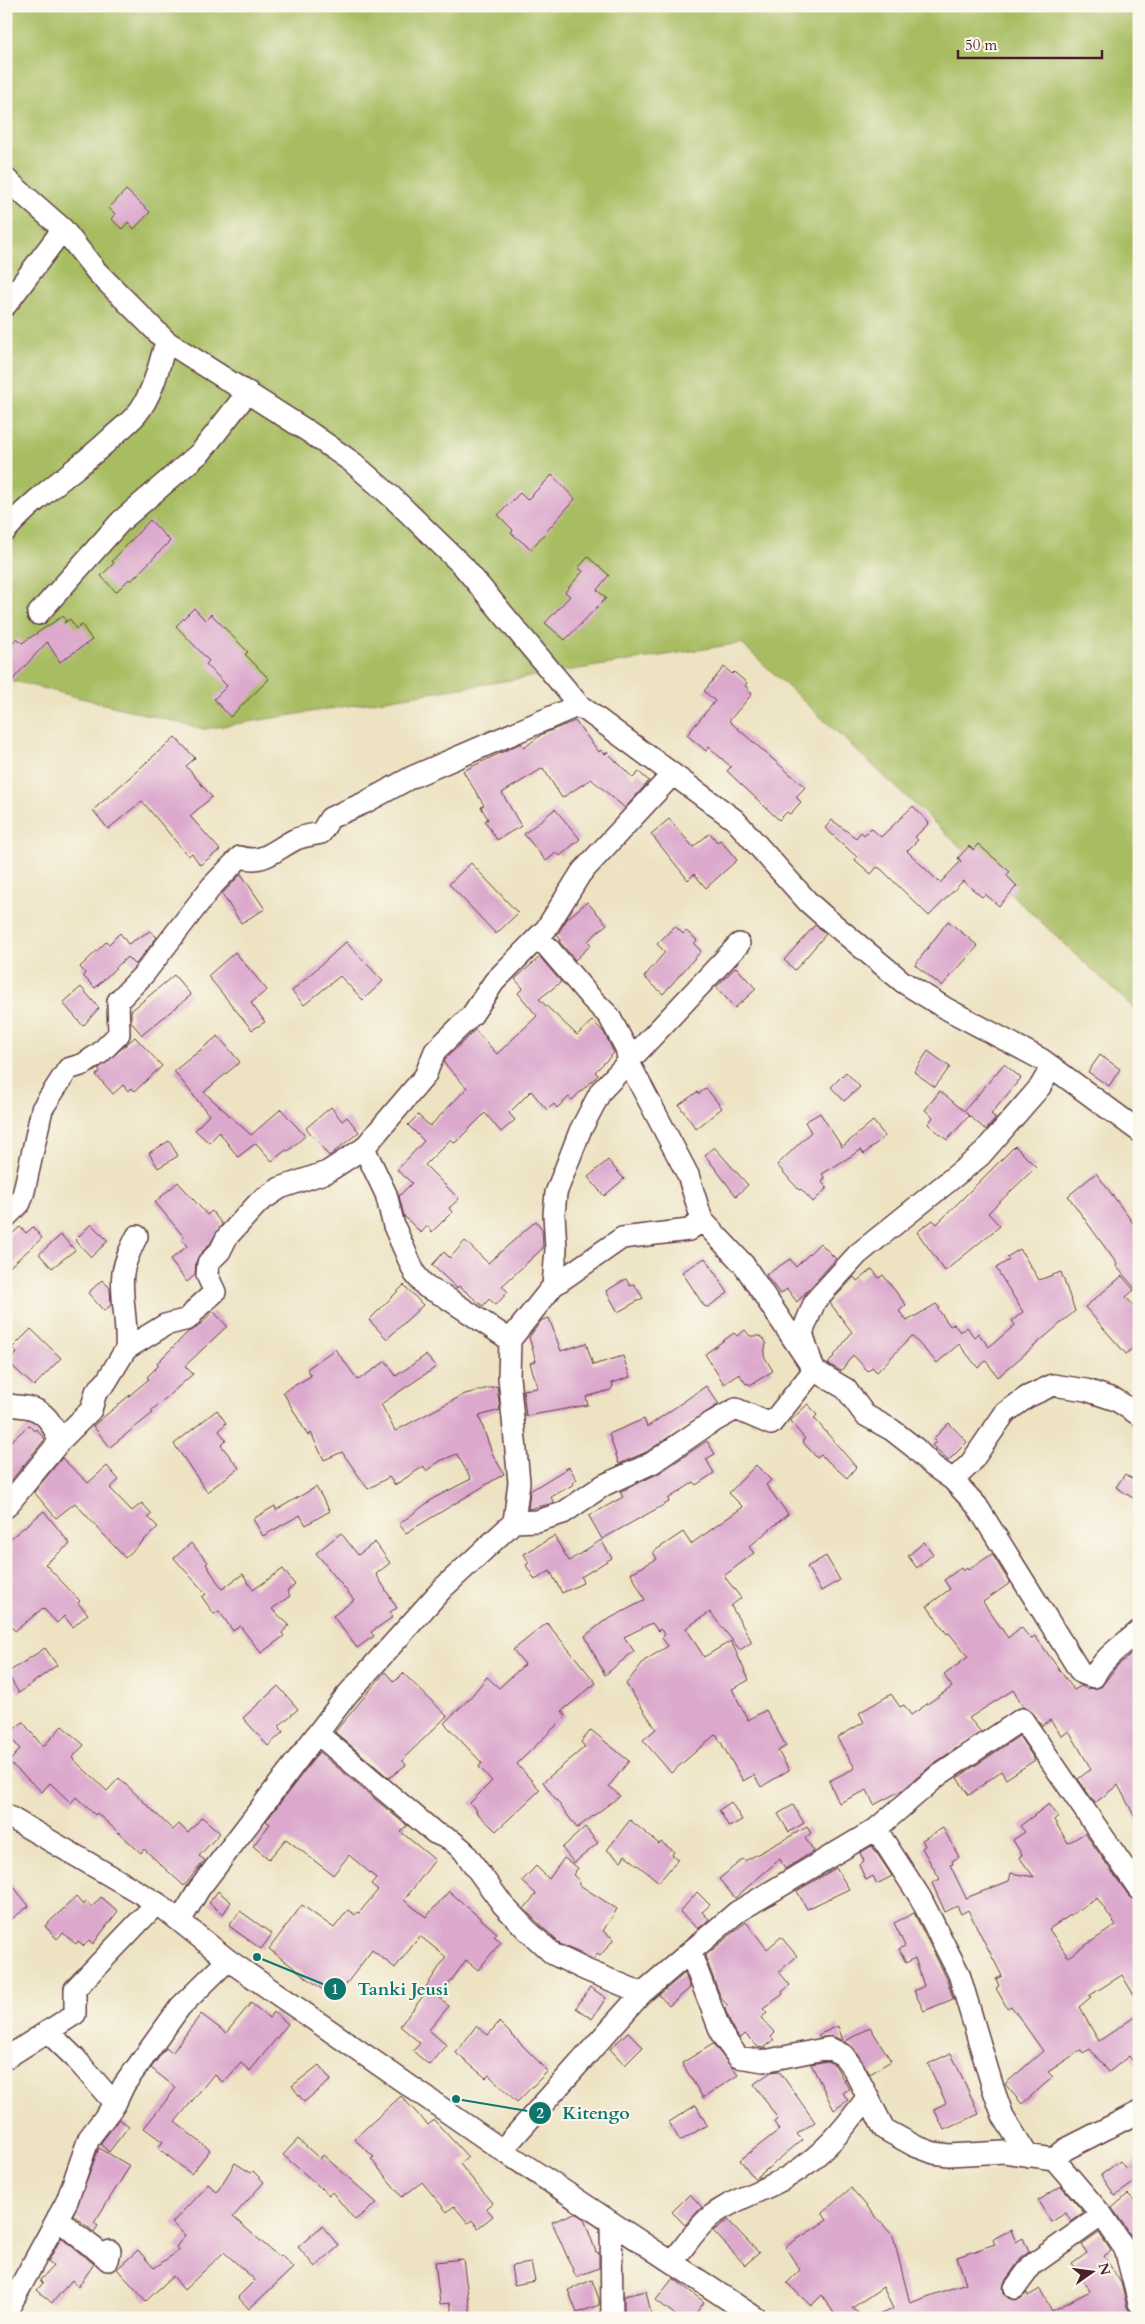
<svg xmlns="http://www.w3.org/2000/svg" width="1145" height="2324" viewBox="0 0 1145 2324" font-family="Cardo,serif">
  <rect width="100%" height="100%" fill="#fbf7ec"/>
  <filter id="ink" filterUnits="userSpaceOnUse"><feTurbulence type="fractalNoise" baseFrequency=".02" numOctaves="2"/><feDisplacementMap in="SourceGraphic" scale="10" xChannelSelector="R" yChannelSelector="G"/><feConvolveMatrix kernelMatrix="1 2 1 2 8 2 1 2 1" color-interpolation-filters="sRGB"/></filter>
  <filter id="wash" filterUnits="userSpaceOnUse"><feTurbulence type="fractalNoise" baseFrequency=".0096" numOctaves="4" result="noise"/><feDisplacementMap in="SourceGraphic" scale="20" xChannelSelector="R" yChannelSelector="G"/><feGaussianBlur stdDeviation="1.12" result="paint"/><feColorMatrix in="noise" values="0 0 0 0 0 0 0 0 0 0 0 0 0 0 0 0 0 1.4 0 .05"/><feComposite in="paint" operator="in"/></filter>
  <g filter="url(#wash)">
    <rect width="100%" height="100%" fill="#ede3c3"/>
    <path fill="#a8bd62" stroke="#796e46" d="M6 6H1139V1013L741 643 204 729 6 679Z"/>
    <g id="blocks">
      <path fill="#dca9cd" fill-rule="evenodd" d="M126 190 150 212 134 229 128 222 122 229 111 219 115 214 109 208Z
        M552 475 575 499 531 549 511 533 513 530 498 515 520 493 527 500Z
        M150 520 170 541 131 581 129 579 116 592 101 576 114 563 112 561Z
        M588 557 609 575 597 590 606 598 565 640 545 623 570 596 565 592 583 571 578 568Z
        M194 608 205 620 211 614 248 652 245 654 269 679 230 717 214 699 227 686 206 664 209 661 176 626Z
        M63 616 66 620 64 623 70 619 76 629 82 625 92 640 60 662 47 642 6 687V650L17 638 22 643Z
        M724 667 732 674 734 672 747 683 745 686 748 688 747 690 752 694 729 721 805 787 796 797 801 802 790 814 787 812 779 820 727 771 731 767 709 747 706 751 687 735 715 701 704 691Z
        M575 721 599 752 601 750 605 754 607 752 633 778 639 772 649 781 625 808 591 779 562 798 543 768 502 793 521 826 497 840 485 821 488 819 481 807 484 805 463 771 521 743 524 748 542 734Z
        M175 737 195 758 186 766 212 797 190 816 220 850 200 865 192 853 188 856 142 801 108 829 93 810Z
        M913 806 929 823 915 837 918 840 907 851 940 883 961 861 958 858 969 846 973 850 978 844 1010 872 1006 875 1017 886 999 906 985 894 982 897 963 881 929 916 881 869 877 867 871 874 855 860 857 857 825 828 832 820 856 838 861 832 864 835 871 828 881 837Z
        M555 809 580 839 560 856 557 852 546 861 524 834Z
        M669 819 693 847 710 833 717 842 720 840 737 860 706 888 694 874 688 880 651 834Z
        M471 863 518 913 496 934 449 884Z
        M241 874 265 909 241 923 222 894Z
        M587 902 607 924 588 941 591 945 575 960 559 941 561 940 557 935 567 919Z
        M948 921 978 946 942 986 915 965Z
        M815 925 826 934 795 970 784 960Z
        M675 926 683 934 686 931 697 940 694 944 701 951 663 994 644 977 665 952 657 944Z
        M150 931 157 937 135 965 127 957 95 988 83 976 85 973 80 967 106 942 109 944 120 933 128 944Z
        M346 942 383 981 363 1000 340 976 304 1005 292 991Z
        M235 952 267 990 251 1003 265 1022 252 1030 208 976Z
        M540 957 561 982 539 999 577 1035 592 1021 604 1032 614 1053 595 1072 598 1075 572 1100 569 1097 557 1108 554 1104 547 1110 531 1091 509 1113 515 1120 501 1132 485 1113 455 1143 451 1139 425 1165 459 1199 449 1208 452 1212 432 1232 427 1226 421 1233 404 1216 399 1196 412 1183 397 1170 424 1141 408 1125 418 1115 430 1126 467 1088 444 1063 445 1059 475 1030 497 1054 537 1016 518 993 523 988 515 979Z
        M736 967 756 989 735 1008 716 987Z
        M174 975 191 995 142 1035 131 1022V1011Z
        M81 987 99 1008 83 1026 63 1003Z
        M218 1036 240 1062 204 1092 251 1135 281 1109 305 1136 288 1151 286 1150 272 1161 256 1143 238 1157 219 1132 209 1143 195 1130 209 1115 174 1071Z
        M135 1037 162 1066 135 1091 131 1088 128 1091 123 1085 113 1094 96 1075 100 1072 98 1069Z
        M928 1051 950 1067 935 1087 914 1072Z
        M1100 1055 1120 1069 1109 1086 1088 1072Z
        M1004 1064 1021 1078 991 1114 996 1118 986 1130 965 1112 969 1116 947 1140 928 1124 933 1117 925 1110 940 1091 964 1111Z
        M846 1072 860 1087 844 1101 831 1087Z
        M706 1088 722 1108 696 1129 679 1105 697 1092 699 1094Z
        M331 1107 342 1121 347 1117 359 1132 329 1156 306 1128Z
        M820 1113 842 1147 873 1121 885 1136 864 1154 861 1150 822 1174 825 1178 822 1182 827 1188 813 1202 801 1189 799 1190 777 1165 811 1132 805 1122Z
        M169 1141 178 1156 158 1168 149 1153Z
        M1015 1146 1036 1167 988 1213 1000 1226 945 1271 917 1232 933 1220 937 1224Z
        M714 1147 748 1185 736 1196 705 1155Z
        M608 1160 624 1179 604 1196 588 1177Z
        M1096 1173 1139 1231V1293L1116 1266 1117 1264 1068 1196Z
        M178 1182 207 1215 212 1211 222 1224 210 1244 199 1255 196 1262 195 1275 187 1282 170 1260 187 1246 181 1240 184 1237 155 1202Z
        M536 1221 542 1229 543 1248 502 1286 508 1292 496 1305 489 1299 483 1306 459 1286 457 1288 432 1265 444 1252 450 1258 465 1241 488 1263Z
        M91 1224 108 1241 91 1257 75 1240Z
        M20 1227 26 1233 33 1227 42 1238 6 1270V1239Z
        M61 1235 75 1250 52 1268 39 1254Z
        M820 1243 836 1259 797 1302 787 1289 780 1294 766 1275 790 1259 796 1267Z
        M1020 1249 1039 1280 1061 1272 1075 1311 998 1377 986 1361 978 1368 959 1344 937 1363 912 1336 877 1372 872 1367 868 1371 853 1355 841 1371 828 1364 852 1332 830 1303 854 1277 857 1281 872 1269 879 1278 883 1275 906 1305 899 1311 907 1321 936 1304 939 1307 938 1309 950 1326 954 1324 960 1332 967 1327 974 1337 978 1333 989 1347 1015 1325 1012 1321 1023 1312 996 1268 1009 1260 1007 1257Z
        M705 1258 728 1293 708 1307 704 1306 682 1272Z
        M1122 1276 1134 1290 1126 1297 1139 1312V1343L1126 1354 1085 1307Z
        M626 1279 630 1286 634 1284 643 1298 618 1312 606 1291Z
        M102 1280 110 1288 111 1305 104 1311 88 1293Z
        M404 1285 423 1305 387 1339 369 1320Z
        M213 1311 227 1326 185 1366 193 1374 151 1411 153 1413 110 1447 93 1426 149 1379 147 1377 159 1365 157 1363 188 1332 198 1327Z
        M549 1318 561 1351 586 1343 593 1365 623 1356 630 1377 612 1383 613 1387 610 1390 586 1397 588 1405 526 1416 523 1390 538 1388 530 1363 536 1361 529 1337 542 1320Z
        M31 1329 61 1358 34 1386 9 1363 17 1353 12 1348Z
        M745 1330 750 1336H760L764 1339 766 1343 764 1356 773 1371 750 1385 748 1383 746 1384 739 1374 724 1384 705 1354 734 1333 737 1336Z
        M335 1349 358 1380 386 1361 396 1376 426 1355 436 1367 381 1404 395 1431 465 1394 497 1386 500 1410 479 1416 492 1453 504 1474 406 1533 399 1524 434 1498 471 1479 457 1454 440 1461 426 1471 424 1466 395 1485 389 1477 368 1489 342 1452 324 1460 311 1433 308 1436 283 1392 311 1376 307 1369Z
        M706 1386 719 1404 646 1452 619 1464 609 1434 644 1419 647 1427Z
        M808 1404 817 1415 814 1418 856 1467 847 1478 821 1455 817 1458 802 1441 805 1439 790 1421Z
        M217 1410 226 1423 219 1431 226 1440 221 1445 239 1468 207 1492 174 1444Z
        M949 1423 967 1442 948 1461 932 1445 936 1442 933 1439Z
        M29 1425 34 1431 36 1429 45 1439 6 1487V1446Z
        M707 1441 715 1454 706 1459 714 1473 696 1485 694 1482 668 1499 669 1502 602 1539 589 1516 623 1497 620 1492 659 1473Z
        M62 1458 88 1483 107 1466 119 1480 110 1488 132 1511 142 1503 152 1514 148 1517 158 1527 125 1558 75 1503 56 1518 34 1492Z
        M756 1465 771 1480 766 1485 788 1514 749 1547 754 1553 724 1576 741 1598 731 1606 752 1642 740 1650 710 1612 686 1628 704 1657 731 1641 749 1680 732 1689 748 1720 766 1710 786 1746 778 1751 789 1770 761 1787 754 1775 743 1781 716 1734 671 1773 643 1740 656 1729 626 1684 644 1661 668 1646 662 1638 665 1634 660 1629 658 1631 652 1623 624 1637 634 1651 605 1675 585 1636 603 1622 645 1600 631 1573 657 1559 653 1552 683 1532 691 1544 743 1507 729 1493Z
        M569 1467 577 1480 573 1482 574 1484 551 1497 554 1503 528 1509 530 1491Z
        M1125 1474 1139 1483V1502L1116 1487Z
        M316 1487 330 1511 306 1525 300 1515 263 1536 253 1519 275 1506 276 1510Z
        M44 1511 70 1544 45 1564 80 1601 78 1603 88 1614 73 1627 64 1616 57 1623 43 1608 15 1631 6 1620V1542Z
        M341 1533 358 1555 375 1542 390 1563 376 1574 397 1608 390 1612 393 1617 371 1632 374 1636 357 1648 333 1616 354 1600 316 1553Z
        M554 1536 569 1561 601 1540 612 1558 581 1577 583 1583 562 1593 550 1571 535 1580 526 1565 529 1563 524 1554Z
        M924 1542 933 1554 917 1568 908 1556Z
        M191 1543 208 1562 206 1564 222 1589 243 1574 253 1590 283 1569 295 1585 287 1591 290 1596 272 1609 289 1625 282 1633 284 1636 261 1653 240 1626 233 1631 219 1611 214 1614 202 1597 206 1594 174 1558Z
        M992 1554 1010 1583 983 1602 1008 1638 1021 1627 1031 1639 1035 1636 1074 1690 1081 1686 1087 1689 1101 1687 1117 1666 1139 1648V1825L1118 1785 1095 1803 1078 1779 1091 1769 1069 1731 1062 1736 1050 1720 1042 1726 1032 1712 1023 1707 1013 1690 969 1718 981 1732 933 1764 904 1789 874 1805 867 1790 839 1803 829 1781 855 1768 837 1738 864 1722 859 1713 891 1694 900 1707 904 1705 911 1715 952 1687 944 1675 968 1657 949 1633 947 1634 927 1606 950 1589 944 1580 961 1568 963 1571 967 1568 968 1570Z
        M826 1556 840 1580 821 1591 807 1567Z
        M547 1623 596 1683 562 1711 566 1716 517 1764 540 1790 496 1831 476 1812 477 1811 470 1803 492 1781 479 1767 482 1763 444 1723 469 1699 487 1677 499 1688 525 1664 513 1650Z
        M45 1648 57 1665 19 1693 7 1673Z
        M385 1672 394 1682 403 1673 447 1716 402 1760 406 1765 389 1778 335 1732Z
        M278 1686 298 1709 279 1726 283 1732 268 1746 243 1718Z
        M23 1722 43 1747 62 1726 84 1745 72 1758 107 1791 119 1778 173 1830 179 1824 188 1833 202 1817 220 1833 199 1856 205 1860 184 1886 144 1849 141 1853 97 1813 95 1815 76 1797 71 1803 50 1783 42 1792 9 1762 20 1749 8 1734Z
        M591 1730 629 1761 609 1786 620 1796 577 1828 543 1782 585 1747 581 1742Z
        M1019 1736 1035 1760 1006 1779 1001 1771 969 1795 957 1778Z
        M319 1752 407 1826 401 1832 435 1860 404 1900 426 1917 449 1891 497 1933 494 1936 501 1942 478 1970 466 1960 439 1998 449 2006 429 2030 446 2045 429 2065 413 2051 420 2043 400 2026 427 1991 424 1990 446 1957 420 1936 395 1968 372 1950 335 1999 269 1949 302 1905 334 1928 348 1910 355 1915 357 1912 359 1913 378 1890 371 1884 376 1878 349 1855 333 1875 286 1839 269 1859 253 1846 270 1824 266 1821Z
        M731 1802 742 1820 729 1827 719 1810Z
        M1049 1804 1058 1816 1054 1820 1068 1843 1085 1833 1129 1896 1139 1901V2004L1122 1975 1089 1996 1091 1997 1079 2007 1099 2041 1139 2014V2071L1129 2056 1109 2072 1090 2049 1083 2053 1081 2050 1048 2072 1053 2077 1022 2104 1005 2084 1043 2051 1011 2006 1007 2008 996 1988 999 1986 996 1979 1002 1976 968 1910 961 1914 957 1906 945 1912 932 1883 940 1879 922 1848 925 1846 922 1840 943 1828 959 1857 952 1861 953 1864 950 1865 966 1898 1009 1881 1011 1873 1034 1877 1019 1857 1022 1855 1013 1840 1025 1832 1020 1826ZM1097 1898 1116 1925 1068 1957 1049 1929Z
        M793 1805 804 1823 789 1832 778 1814Z
        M630 1820 659 1844 661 1842 674 1851 672 1855 678 1859 659 1882 625 1855 621 1861 607 1850Z
        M585 1827 598 1843 574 1863 562 1848Z
        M807 1827 811 1833 805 1838 814 1851 785 1869 780 1859 735 1898 719 1879 743 1859 745 1861Z
        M872 1846 892 1876 877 1884 873 1876 866 1880 859 1865 864 1861 860 1853Z
        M564 1858 578 1868 573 1875 580 1881 578 1884 617 1909 603 1931 614 1939 600 1956 597 1954 593 1959 560 1944 524 1909 536 1894 522 1881 536 1866 549 1879Z
        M836 1868 849 1889 807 1909 797 1891Z
        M6 1877 29 1906 6 1923Z
        M218 1891 231 1902 223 1914 209 1903Z
        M697 1892 710 1905 702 1912 709 1919 698 1929 680 1912Z
        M76 1897 83 1905 86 1902 92 1907 101 1897 118 1911 93 1944 89 1940 84 1946 78 1941 76 1944 63 1933 57 1939 45 1926Z
        M240 1911 272 1934 261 1949 229 1926Z
        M914 1913 947 1979 953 1999 924 2011 914 1991 924 1986 915 1958 906 1963 899 1949 905 1946 894 1923Z
        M746 1922 767 1949 781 1937 797 1956 779 1972 790 1985 782 1992 783 1994 763 2009 767 2013 761 2018 775 2033 771 2037 774 2040 764 2048 758 2047 745 2034 740 2039 733 2029 725 2009 728 2006 721 1998 705 1956Z
        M685 1973 690 1988 669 2006 659 1995Z
        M590 1987 606 1998 592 2019 576 2008Z
        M251 2003 269 2018 274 2012 288 2024 250 2071 241 2063 223 2083 214 2074 175 2122 210 2150 191 2174 158 2148 163 2142 144 2128 176 2088 151 2068 166 2048 172 2053 201 2014 226 2033Z
        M499 2022 548 2071 517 2102 489 2075 486 2078 456 2053 476 2026 488 2035Z
        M838 2026 843 2041 834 2037H819L818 2035Z
        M870 2027 891 2061 870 2074 853 2047 844 2042Z
        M628 2032 643 2047 625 2065 610 2049Z
        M713 2044 738 2075 703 2098 682 2063Z
        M951 2053 979 2114 944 2130 934 2109 946 2103 928 2064Z
        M827 2061 835 2065 849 2089 843 2093 848 2100 834 2110 811 2064Z
        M319 2065 331 2080 304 2102 292 2086Z
        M779 2071 815 2122 797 2134 802 2140 755 2179 740 2160 779 2130 774 2122 778 2119 754 2084 771 2072Z
        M401 2096 428 2125 434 2120 468 2157 460 2164 492 2203 486 2208 493 2216 478 2228 472 2220 468 2223 454 2206 447 2212 422 2182 402 2197 371 2159 374 2157 354 2139Z
        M696 2105 707 2125 680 2141 669 2122Z
        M119 2119 129 2126 109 2152 100 2144Z
        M298 2139 320 2159 323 2155 377 2203 355 2220 332 2192 329 2195 283 2155Z
        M99 2148 130 2166 94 2223 98 2226 94 2232 73 2215Z
        M1139 2160V2179L1115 2196 1101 2175 1120 2161 1126 2169Z
        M235 2163 251 2173 253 2171 264 2182 233 2217 279 2257 281 2255 293 2268 249 2309 238 2297 255 2280 224 2252 184 2290 173 2276 146 2301 117 2269 138 2250 154 2268 180 2250 176 2247 185 2235 172 2223 208 2184 217 2192Z
        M1061 2186 1084 2213 1071 2222 1066 2213 1051 2222 1038 2201Z
        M851 2188 893 2236 910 2303 966 2283 957 2257 995 2244 993 2240 995 2238 1011 2230 1016 2242 1023 2238 1029 2252 1022 2257 1005 2281 1003 2287 1004 2293 1008 2298 1014 2300 1020 2299 1027 2293 1028 2296 1040 2289 1052 2311 1090 2291 1072 2264 1087 2253 1082 2245 1099 2233 1111 2251 1104 2256 1121 2283 1127 2307 1130 2312 1139 2315V2318H876V2316L893 2309 883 2287 852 2308 864 2318H837L822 2295 811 2306 787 2283 800 2270 785 2247 827 2220 822 2213Z
        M690 2194 702 2207 685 2225 672 2212Z
        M1128 2194 1139 2205V2235L1133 2238 1112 2208Z
        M575 2213 584 2219 596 2252 599 2253V2268L576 2277 552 2222Z
        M728 2220 759 2253 745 2265 713 2231Z
        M322 2226 339 2246 315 2267 298 2247Z
        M61 2238 94 2264 78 2287 72 2280 52 2303 37 2290 43 2283 40 2280 53 2266 48 2262Z
        M463 2259 471 2318H453L450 2303 440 2304 435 2262Z
        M531 2263 535 2281 514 2285 511 2266Z
        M673 2278 704 2302 693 2318H679L656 2300Z
        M592 2280 599 2299V2305L577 2313 568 2290Z
        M646 2291 652 2318H624V2296Z"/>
    </g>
  </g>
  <g filter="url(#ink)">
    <use href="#blocks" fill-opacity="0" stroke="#623c42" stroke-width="1"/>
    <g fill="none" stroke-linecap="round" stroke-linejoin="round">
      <defs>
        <path id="minor" d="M6 179 63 229 97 272 166 341 309 432 352 462 392 497 463 566 579 705 735 820 808 902 826 918 903 982 945 1008 1041 1059 1139 1131
          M6 305 63 229
          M6 530C36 496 77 470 110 439 118 431 128 424 136 415 153 395 159 366 166 341
          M38 614 121 521 201 452 248 392
          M539 937 591 998 609 1016 626 1048 629 1063 688 1175 702 1220 744 1265 814 1370 846 1389 865 1415 892 1430 915 1448 933 1466 953 1480 977 1506 1081 1673 1094 1677C1104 1656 1122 1646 1139 1631
          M364 1148 386 1194 394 1226 415 1274 426 1287 444 1296 510 1340
          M6 1217 20 1203 24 1191 42 1109 68 1069 84 1064 100 1053 119 1034 118 1001 144 974 212 886 240 857C264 864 273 851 294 840 302 836 312 835 321 833L330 818 364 803 412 777 579 705
          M553 1286 622 1238 689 1230 702 1220
          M126 1349C128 1324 120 1295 123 1273 125 1260 131 1248 137 1236
          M6 1404C13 1406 19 1406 26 1407 46 1410 52 1424 60 1441
          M953 1480 970 1464 1005 1413 1027 1397 1053 1385 1086 1390 1116 1400 1139 1415
          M6 1507 60 1441 91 1410 96 1392 106 1382 126 1349 165 1325 188 1319 198 1307 215 1292 207 1275 208 1263 220 1251 227 1237 259 1202 280 1188 327 1172 364 1148 425 1076 435 1051 472 1015 494 982 546 929 581 873 672 775
          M514 1522 537 1521 563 1513 604 1485 652 1463 707 1425 736 1409 771 1424 814 1370 802 1333 815 1301 858 1254 980 1156 1040 1087 1051 1068
          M318 1734 435 1833 451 1840 463 1850 503 1905 527 1930 553 1954 586 1970 642 1993
          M6 1815 157 1903 228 1960 502 2150 756 2318
          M876 1829 920 1897 959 1974 993 2088 1003 2116 1028 2156
          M180 1921 199 1889 346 1696 443 1588 514 1522 519 1482 509 1377 510 1340 553 1286 556 1249 554 1214 556 1193 580 1131 601 1091 739 944
          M690 1952 722 2035 738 2057 764 2061 829 2048 843 2055 853 2068 884 2129 915 2146 934 2153 949 2155 1004 2152 1054 2159 1102 2215 1125 2249 1139 2303
          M48 2032 75 2058 115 2104
          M6 2058 75 2014V1989L157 1903
          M502 2150 642 1993 737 1912 876 1829 940 1774 1022 1719 1139 1889
          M1054 2159 1066 2149 1139 2112
          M58 2217C72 2235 92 2244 108 2260L110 2251
          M611 2222 612 2318
          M672 2262C684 2248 696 2228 711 2216 735 2198 764 2191 789 2176 822 2156 844 2129 866 2099
          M1015 2288 1032 2265 1102 2215
          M6 2313 67 2201 89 2138 115 2104 124 2085 180 2007 228 1960"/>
      </defs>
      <use href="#minor" stroke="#623c42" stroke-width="24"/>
      <use href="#minor" stroke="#fff" stroke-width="21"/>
    </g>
  </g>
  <path fill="none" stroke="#0f766e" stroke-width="2" d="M257 1957L335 1989M456 2099L540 2113"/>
  <g fill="#0f766e" stroke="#fbf7ec" stroke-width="2">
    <circle cx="257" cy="1957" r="5"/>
    <circle cx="456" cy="2099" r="5"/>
    <circle cx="335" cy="1989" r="12"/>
    <circle cx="540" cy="2113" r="12"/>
  </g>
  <g font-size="15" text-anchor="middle" font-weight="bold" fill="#fff">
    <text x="335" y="1994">1</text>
    <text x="540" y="2118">2</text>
  </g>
  <g font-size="18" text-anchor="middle" font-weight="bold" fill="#0f766e" stroke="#fbf7ec" stroke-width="4" stroke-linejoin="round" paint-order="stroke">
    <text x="403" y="1995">Tanki Jeusi</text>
    <text x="596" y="2119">Kitengo</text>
  </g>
  <rect width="1145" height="2324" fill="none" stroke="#fbf7ec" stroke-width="25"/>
  <g transform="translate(1092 2272) rotate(76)" stroke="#fbf7ec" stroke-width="4" paint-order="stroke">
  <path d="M0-4L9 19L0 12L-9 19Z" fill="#4a1f2b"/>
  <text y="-8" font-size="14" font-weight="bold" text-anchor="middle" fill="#4a1f2b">N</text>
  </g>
  <path d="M958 50v8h144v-8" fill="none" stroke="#4a1f2b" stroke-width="2.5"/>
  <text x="965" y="50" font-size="15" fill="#4a1f2b" stroke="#fbf7ec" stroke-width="4" paint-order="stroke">50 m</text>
</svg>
